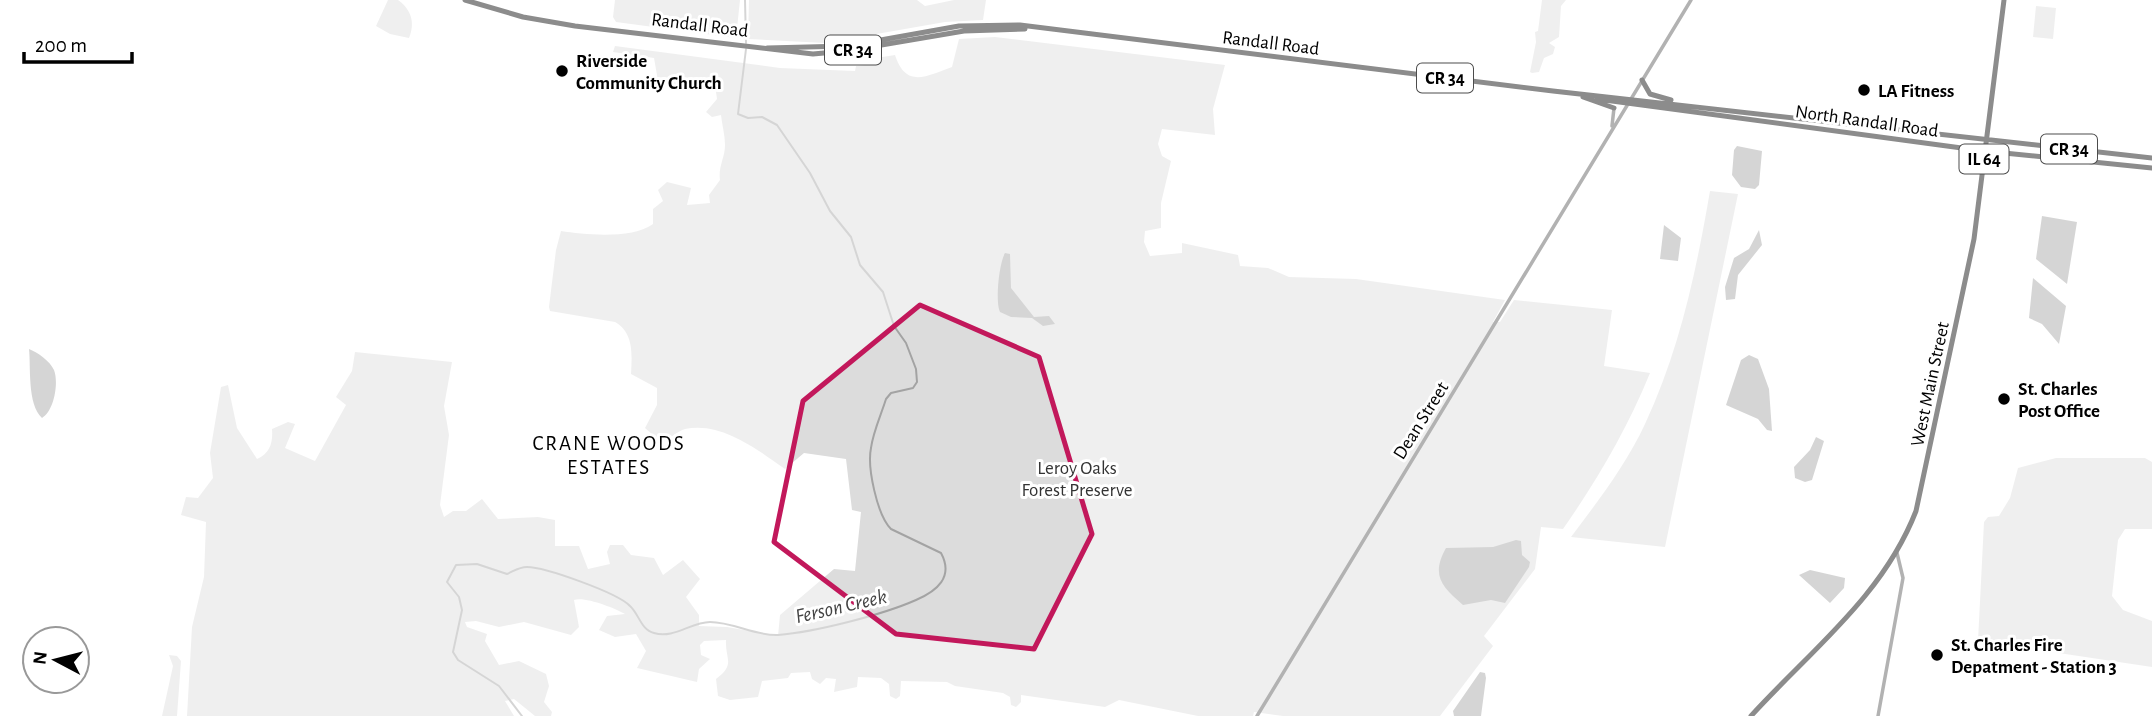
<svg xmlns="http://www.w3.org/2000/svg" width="2152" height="716" viewBox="0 0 2152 716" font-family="'Alegreya Sans',sans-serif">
  <rect width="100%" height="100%" fill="#fff"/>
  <path fill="#dcdcdc" d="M388 0H398C412 10 415 23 409 38L390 34 376 26Z
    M615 0H740L736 38 616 22 613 17Z
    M749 0H917L925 6 954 0H986L983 20 945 22 825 43 748 39Z
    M1542 0H1566L1561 6 1559 37 1549 43 1555 47 1553 54 1544 58 1539 72 1532 73 1530 72 1536 42 1535 32 1538 31Z
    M2036 6 2056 8 2053 39 2033 37Z
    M995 37 1225 65 1213 109 1215 135 1162 129 1158 144 1162 156 1171 161 1161 203V228L1145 231 1144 242 1150 256 1182 253V243L1238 255 1240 266 1268 268 1289 277 1356 279 1505 300 1493 322H1500L1514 300 1612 310 1604 366 1650 373C1627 429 1598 479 1563 529L1541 527 1535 569 1484 636 1493 646 1440 716H1283L1254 712 1253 716H1198L1119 700 1105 707 1021 695V702L1016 707 1011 705 1010 697 1003 693 955 686 947 682 901 681 900 696 896 699 890 696 889 684 881 678 858 677 857 687 834 692 836 679 826 678 820 684 812 679 810 672 791 673 788 678 762 681 758 697 730 700 718 696 716 679C736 664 725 660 726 640L704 641 700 645 701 655 710 659 699 669 697 682 637 668 646 651 636 634 615 637 599 630 607 616 625 614C615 608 584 596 574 600L579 627 571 635 524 622 499 627 476 621 465 622 467 627 487 634 485 641 499 665 519 661 546 674 549 686 544 702 552 712 551 716H535L514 699 505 701 514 716H187L192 627 204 577 206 522 181 515 186 497 198 498 213 478 210 453 221 387 228 385 237 428 257 459C270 453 273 443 272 429L288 422 295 424 285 448 315 461 346 405 336 397 352 371 355 352 452 362 444 406 449 435 440 505 444 517 453 511H466L482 499 498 519 538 517 555 520V546H579L588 569 610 564 607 552 610 545H623L631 555 654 558 663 575 683 560 700 579 686 597 699 615V626L727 627 778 636 780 615 834 569 855 571 861 512 852 510 846 459 804 453 785 469C758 450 721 421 685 429 678 431 669 439 662 443L645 428 657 405V388L631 374C632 354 634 333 615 322L550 311 549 307 556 250 561 231C586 235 633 239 653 224V209L663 201 658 190 667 182 691 188 687 205 710 203 709 195 720 180C718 166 725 158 725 145 725 135 722 125 721 115L712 117 706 112 717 99 715 85 674 84 670 79 658 81 654 58 613 52 615 46 780 68 855 71 856 66 873 64 876 58 895 55C906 89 927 76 952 67L959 39Z
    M1710 191 1738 194 1665 547 1571 537C1598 501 1626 465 1645 424 1680 349 1696 272 1710 191Z
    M2056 458H2145L2152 462V529H2125L2118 540 2112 596 2123 610 2152 621V667L1978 641 1984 522 1988 517 1999 516 2010 498 2018 468Z
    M169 655 177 656 181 661 177 716H162L173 666Z"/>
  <path fill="#a3a3a3" d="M1737 146 1762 151 1759 185 1755 189 1741 187 1732 175 1734 150Z
    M2042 216 2077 222 2067 284 2036 259Z
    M1664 225 1681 238 1678 261 1660 259Z
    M1759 230 1762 245 1738 275 1735 299 1726 300 1725 287 1734 258 1749 249Z
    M1005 253 1010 254 1011 288 1034 317 1049 316 1055 324 1043 326 1032 318 1011 317 1000 312C995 302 999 263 1005 253Z
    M2033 278 2066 306 2059 344 2042 324 2029 318Z
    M29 349C37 352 50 361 54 370 59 383 54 411 42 418 27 404 31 367 29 349Z
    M1749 355 1758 359 1769 389 1772 431 1767 430 1758 419 1726 405 1741 360Z
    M1816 437 1824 441 1812 480 1805 482 1795 478 1794 467 1810 450Z
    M1516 540 1521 541 1522 555 1530 562 1529 567 1505 603 1491 600 1463 605C1441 586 1431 575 1446 548L1493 547Z
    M1810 570 1845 578 1844 588 1830 603 1799 575Z
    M1480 672 1485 673 1486 678 1481 716H1454L1453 711Z"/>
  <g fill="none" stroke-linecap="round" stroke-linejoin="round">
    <path stroke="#a3a3a3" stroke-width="2" d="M745 0 746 43
      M522 716 499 686 458 660 453 652 462 610 459 597 447 582 456 565 477 564 507 574C514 571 519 567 527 567 545 567 618 593 630 606 639 614 641 630 654 633 674 639 691 622 710 622 733 622 755 636 778 635 815 632 882 615 916 600 937 591 954 577 941 553L891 529C877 515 867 467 871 448 873 432 881 415 886 399L891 393 913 388 917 382 916 369 906 343 894 326 883 292 860 265 851 237 830 211 810 173 777 125 762 117 748 118 738 114 746 49"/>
    <path stroke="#555" stroke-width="3.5" d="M1612 126 1614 108
      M1257 716 1691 0
      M1878 716 1903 578 1897 553"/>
    <path stroke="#000" stroke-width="5" d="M465 0 523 17 575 26 813 54 846 51 964 31 1025 29
      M767 48 847 46 959 26 1020 25 1553 91 2152 158
      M1642 80 1650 94 1671 100
      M1583 97 1614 108
      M1597 99 1984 151 2152 168
      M1751 716C1811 650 1883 596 1916 511L1974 239 2004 0"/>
  </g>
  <path d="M0 0H2152V716H0ZM920 305 1039 357 1092 534 1034 649 896 634 774 542 803 401Z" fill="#fff" fill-opacity=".55" fill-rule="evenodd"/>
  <path fill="none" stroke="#c2185b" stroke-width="5" stroke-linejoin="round" d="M920 305 1039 357 1092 534 1034 649 896 634 774 542 803 401Z"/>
  <g fill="#000" stroke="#fff" stroke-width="2.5">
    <circle cx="562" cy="71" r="7"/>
    <circle cx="1864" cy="90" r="7"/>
    <circle cx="2004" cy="399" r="7"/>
    <circle cx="1937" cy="655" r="7"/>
  </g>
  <g text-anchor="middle" stroke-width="6" stroke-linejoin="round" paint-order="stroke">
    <g fill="#fff" stroke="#4c4c4c" stroke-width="2">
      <rect x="825" y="35.5" width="56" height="29" rx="5"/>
      <rect x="1417" y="63.5" width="56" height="29" rx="5"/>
      <rect x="2041" y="134.5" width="56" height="29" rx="5"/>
      <rect x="1959.5" y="144.5" width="49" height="29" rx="5"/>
    </g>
    <g font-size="18" font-weight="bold" fill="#000">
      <text x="853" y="56">CR 34</text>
      <text x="1445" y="84">CR 34</text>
      <text x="2069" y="155">CR 34</text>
      <text x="1984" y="165">IL 64</text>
    </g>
    <g font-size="19" fill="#000" stroke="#fff">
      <text transform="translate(700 24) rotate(7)" y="7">Randall Road</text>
      <text transform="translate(1271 42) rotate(7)" y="7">Randall Road</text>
      <text transform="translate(1867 120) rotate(8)" y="7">North Randall Road</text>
      <text transform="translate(1929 384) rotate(-78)" y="7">West Main Street</text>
      <text transform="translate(1420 420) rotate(-58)" y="7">Dean Street</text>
    </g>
    <g font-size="19" font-weight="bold" fill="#000" stroke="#fff" text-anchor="start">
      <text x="576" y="67">Riverside<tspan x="576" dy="22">Community Church</tspan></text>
      <text x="1878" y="97">LA Fitness</text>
      <text x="2018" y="395">St. Charles<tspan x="2018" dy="22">Post Office</tspan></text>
      <text x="1951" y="651">St. Charles Fire<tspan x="1951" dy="22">Depatment - Station 3</tspan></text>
    </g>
    <g font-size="19" fill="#333" stroke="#fff">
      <text x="1077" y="474">Leroy Oaks<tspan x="1077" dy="22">Forest Preserve</tspan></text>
    </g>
    <g font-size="21" letter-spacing="2" fill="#000" stroke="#fff">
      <text x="609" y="450">CRANE WOODS<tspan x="609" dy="24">ESTATES</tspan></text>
    </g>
    <g font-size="21" font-style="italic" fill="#444" stroke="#fff">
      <text transform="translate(841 606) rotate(-13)" y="7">Ferson Creek</text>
    </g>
  </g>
  <g transform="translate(56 660) rotate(277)"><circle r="33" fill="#ffffff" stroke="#999999" stroke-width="2"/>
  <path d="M0-5L12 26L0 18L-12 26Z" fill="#000000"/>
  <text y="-10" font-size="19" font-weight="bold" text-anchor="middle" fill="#000000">N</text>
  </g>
  <path d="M24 52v10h108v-10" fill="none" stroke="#000000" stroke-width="3.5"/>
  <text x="35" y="52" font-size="21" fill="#000000" stroke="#ffffff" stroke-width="5" paint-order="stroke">200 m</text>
</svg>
